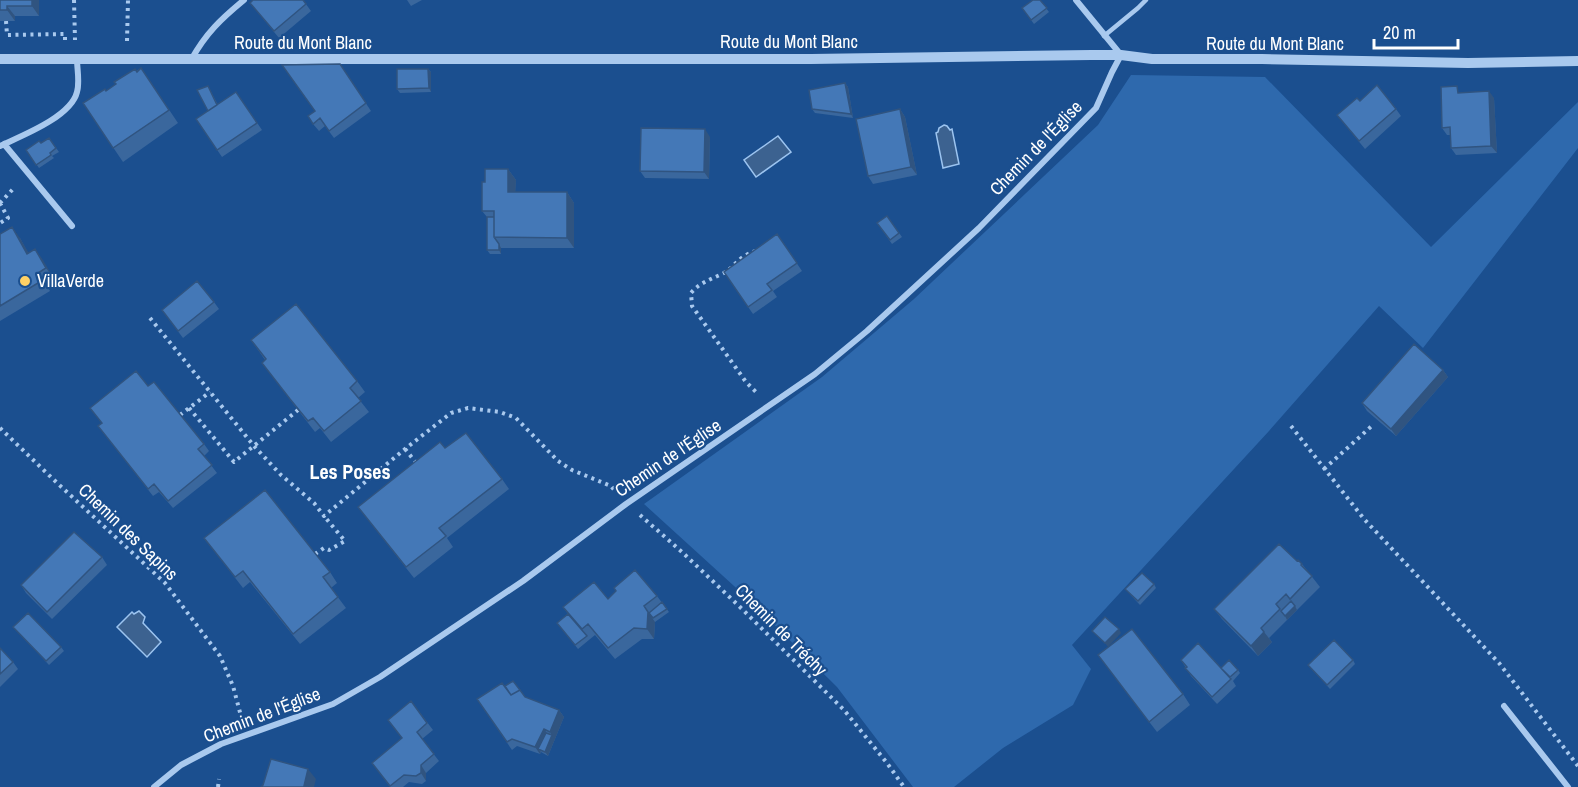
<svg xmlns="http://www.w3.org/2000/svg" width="1578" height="787" viewBox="0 0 1578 787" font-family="'Archivo Narrow',sans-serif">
  <rect width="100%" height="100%" fill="#1b4f8f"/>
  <path fill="#2e69ad" d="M1131 75 1265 77 1431 247 1578 102V148L1423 348 1379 306 1269 431 1072 645 1091 669 1073 705 1003 748 954 787H913L837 687 745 596 644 504 822 377 914 299 1098 125Z"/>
  <path fill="#3c6290" stroke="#9cc4f0" stroke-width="1.5" d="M944 125 947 126 950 130 952 129 959 164 943 168 936 133 938 132 939 128Z
    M778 136 791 152 756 177 744 160Z
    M132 612 134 614 139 611 145 617 143 623 161 642 147 657 117 627Z"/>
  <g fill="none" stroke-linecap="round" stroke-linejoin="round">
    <path stroke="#a9c9ee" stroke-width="4" stroke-dasharray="3 4.5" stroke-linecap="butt" d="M74 0 75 40
      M6 21 7 35 65 34V42
      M127 41 128 0
      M0 203 8 218 0 223
      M0 203 13 189
      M756 251C738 256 737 265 724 273 712 279 700 282 691 293L692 306 746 382 757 393
      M150 318 254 446 281 475 314 503 324 516 405 449 451 413 468 408 500 412 516 418 558 461 572 470 611 486 615 491
      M189 408 234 462 298 410
      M180 415 210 392
      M1291 426 1364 519 1499 663 1578 766
      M0 428 54 480 165 583 220 656 233 686 242 720
      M405 449 418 465
      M1324 469 1374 424
      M640 515 682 552 740 607 844 710 887 763 904 787
      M315 554 324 548 329 550 345 541 324 516
      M218 787 219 779"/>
    <path stroke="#a9c9ee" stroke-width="4.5" d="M1104 36 1138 8 1146 0"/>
    <path stroke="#a9c9ee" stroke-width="6" d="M191 60C206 33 221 19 244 0
      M4 144 72 226
      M0 146C21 136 71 117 77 92 80 82 77 69 77 59
      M1504 706 1568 787
      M154 787 181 765 221 744 333 704 380 677 523 581 626 504 815 374 867 331 979 228 1096 108 1112 72 1121 55 1076 0"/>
    <path stroke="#a9c9ee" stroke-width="10" d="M0 59H811L1091 55H1121L1152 59H1262L1468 63 1578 61"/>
  </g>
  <path fill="#3a679d" d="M0 0H39V16H15V21H0Z
    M303 0 311 11 279 38 250 3Z
    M407 0H422L411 6Z
    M1040 0 1049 12 1034 24 1022 8Z
    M340 64 371 111 334 138 325 126 319 131 313 124 315 111Z
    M141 68 178 123 123 162 83 103 106 91Z
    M428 69 431 72V92L400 93 397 89Z
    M845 83 848 87 853 118 815 113 812 109Z
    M210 90 218 105 236 92 262 130 222 157 196 119 208 111Z
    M1462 92 1494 98 1497 153 1456 155 1451 148 1450 135H1447L1442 128Z
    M1360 101 1396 109 1401 116 1365 149 1337 115Z
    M900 109 905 117 917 175 873 184 868 176Z
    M710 137 709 179 645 178 640 171Z
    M49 138 59 152 52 156 54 158 39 168 26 150 41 143Z
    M508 169 516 180 515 192H567L574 203V248H501V254H490L487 250V217L482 211 485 182Z
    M887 216 902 237 892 244 877 223Z
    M0 234 20 238 28 253 35 249 54 279 46 284 50 291 0 321Z
    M777 234 802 271 773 291 777 297 753 314 724 272Z
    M214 302 219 309 183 338 162 310Z
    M251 340 357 381 365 392 358 398 369 412 331 442 320 428 315 432 298 410 262 363 265 360Z
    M1443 370 1448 377 1396 436 1367 411 1362 403Z
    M148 386 204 444 209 451 204 456 217 473 173 508 159 492 153 496 98 426Z
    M445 448 502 479 509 489 447 538 453 547 414 578 358 507Z
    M204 538 330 572 337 583 331 588 346 608 300 644 250 582 243 588Z
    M102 557 107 565 52 619 26 593 21 585Z
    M1297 561 1302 564 1320 587 1269 638 1272 642 1258 656 1222 619 1214 609Z
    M1154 584 1156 588 1140 605 1125 589Z
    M657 596 669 612 655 622 654 639H642L615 659 595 635 578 649 557 623 568 614 563 607 608 599Z
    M13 627 61 647 64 651 49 665Z
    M0 648 13 662 18 669 0 687Z
    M1098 655 1183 694 1190 705 1157 732Z
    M1181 660 1221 668 1238 670 1240 673 1233 681 1236 686 1217 704 1191 676Z
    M1353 660 1355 664 1330 689 1308 665Z
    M505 686 525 697 559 710 564 717 548 756 541 752 540 754 517 746 512 750 477 699Z
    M411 701 433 730 422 739 439 761 426 773V781L422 784 409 782 403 787H390L372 763 402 738 388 720Z"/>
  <path fill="#305480" d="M32 0H39V16L32 6Z
    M7 6 15 16V21L7 10Z
    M428 69 431 72V92L429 88Z
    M845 83 848 87 853 118 851 114Z
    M1489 91 1494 98 1497 153 1491 146Z
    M900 109 905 117 917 175 911 167Z
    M705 129 710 137 709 179 704 172Z
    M508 169 516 180 515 199 508 192Z
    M567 192 574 203V248L567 238Z
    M12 227 20 238 35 264 27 254Z
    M499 244 501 248V254L499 250Z
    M35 249 43 260 54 279 46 268Z
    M1443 370 1448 377 1396 436 1391 429Z
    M1295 606 1297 610 1287 620 1285 616Z
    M648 612 655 622 654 639 647 629Z
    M1119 629 1121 633 1108 647 1105 643Z
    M1264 632 1272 642 1258 656 1251 646Z
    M559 710 564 717 548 756 545 752 552 735 550 732Z
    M544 729 549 736 538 749 541 752 540 754 535 747Z
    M421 765 426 773V781L421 773Z
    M308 769 316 779 314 787H304V786Z"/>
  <path fill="#4478b7" stroke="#305480" stroke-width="1.5" d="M0 0H32V6H7V10H0Z
    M253 0H303L306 4 274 31 250 3Z
    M1033 0H1040L1047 8 1031 20 1022 8Z
    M340 64 366 103 329 131 320 118 313 124 308 116 315 111 282 65Z
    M141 68 169 110 113 148 83 103 105 89 106 91 116 84 114 82 135 69 137 72Z
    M397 69H428L429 88 397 89Z
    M845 83 851 114 812 109 809 90Z
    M1377 85 1396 109 1359 141 1337 115 1357 98 1360 101Z
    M208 86 217 105 208 111 197 90Z
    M1457 86 1458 93 1489 91 1491 146 1451 148 1450 127 1442 128 1441 87Z
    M236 92 257 123 217 150 196 119Z
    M900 109 911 167 868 176 856 119Z
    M641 128 705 129 704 172 640 171Z
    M49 138 56 148 50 153 51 155 36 165 26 150 39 141 41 143Z
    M485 169H508V192H567V238L494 237V211H482V182H485Z
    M887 216 899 233 890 240 877 223Z
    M487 217H494V237L499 244V250H487Z
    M12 227 27 254 35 249 46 268 38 273 43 280 0 306V234Z
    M777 234 797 263 767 284 772 290 748 307 724 272Z
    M197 281 214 302 178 331 162 310Z
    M296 304 357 381 350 388 361 401 324 431 313 418 308 421 290 399 262 363 266 359 251 340Z
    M1414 344 1443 370 1391 429 1362 403Z
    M136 371 148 386 154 382 204 444 198 449 212 465 168 501 154 484 148 489 98 426 102 423 90 408Z
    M466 433 502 479 439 528 446 536 406 567 358 507 440 442 445 448Z
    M265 490 330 572 323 577 338 597 293 634 243 571 235 577 204 538Z
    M74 532 102 557 47 612 21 585Z
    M1279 544 1297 561 1298 560 1302 564 1301 565 1312 576 1290 599 1286 594 1276 604 1280 609 1261 628 1264 632 1251 646 1214 609Z
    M635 570 657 596 644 606 648 612 647 629 634 628 608 648 588 624 582 629 563 607 594 582 608 599 616 591 614 588Z
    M1142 573 1154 584 1138 601 1125 589Z
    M1291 601 1295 606 1285 616 1281 611Z
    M662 602 667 609 653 618 649 613Z
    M28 613 61 647 46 661 13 627Z
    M568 614 587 636 575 645 557 623Z
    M1105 617 1119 629 1105 643 1092 631Z
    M1132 629 1183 694 1149 722 1098 655Z
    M1334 640 1353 660 1327 685 1308 665Z
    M1198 643 1231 679 1212 697 1185 668 1187 667 1181 660Z
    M0 648 13 662 0 674Z
    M1229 660 1238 670 1230 677 1221 668Z
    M513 681 520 690 511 695 505 686Z
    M502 683 511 695 520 690 525 697 559 710 550 732 544 729 535 747 512 739 507 742 477 699Z
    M411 701 427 723 417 732 434 754 421 765V773L416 776 404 775 390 786 372 763 402 738 388 720Z
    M546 733 552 735 545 752 538 749Z
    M271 759 308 769 304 786 308 787H261L263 785Z"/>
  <circle fill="#ffd166" stroke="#1b4f8f" stroke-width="2" cx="25" cy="281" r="6"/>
  <g text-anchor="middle" stroke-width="4.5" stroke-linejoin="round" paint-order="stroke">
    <g font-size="18" fill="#fff" stroke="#1b4f8f">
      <text x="789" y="48">Route du Mont Blanc</text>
      <text x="303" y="49">Route du Mont Blanc</text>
      <text x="1275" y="50">Route du Mont Blanc</text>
      <text transform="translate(1036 148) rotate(-46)" y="6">Chemin de l'Église</text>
      <text transform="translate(668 458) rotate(-34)" y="6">Chemin de l'Église</text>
      <text transform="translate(128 532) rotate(44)" y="6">Chemin des Sapins</text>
      <text transform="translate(781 630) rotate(45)" y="6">Chemin de Tréchy</text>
      <text transform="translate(262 715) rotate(-21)" y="6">Chemin de l'Église</text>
    </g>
    <g font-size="18" fill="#fff" stroke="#1b4f8f" text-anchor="start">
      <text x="37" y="287">VillaVerde</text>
    </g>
    <g font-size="20" font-weight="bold" fill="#fff" stroke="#1b4f8f">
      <text x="350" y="479">Les Poses</text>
    </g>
  </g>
  <path d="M1374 39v9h84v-9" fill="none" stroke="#ffffff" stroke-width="3"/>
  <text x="1383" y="39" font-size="18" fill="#ffffff" stroke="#1b4f8f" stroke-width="4.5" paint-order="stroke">20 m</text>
</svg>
